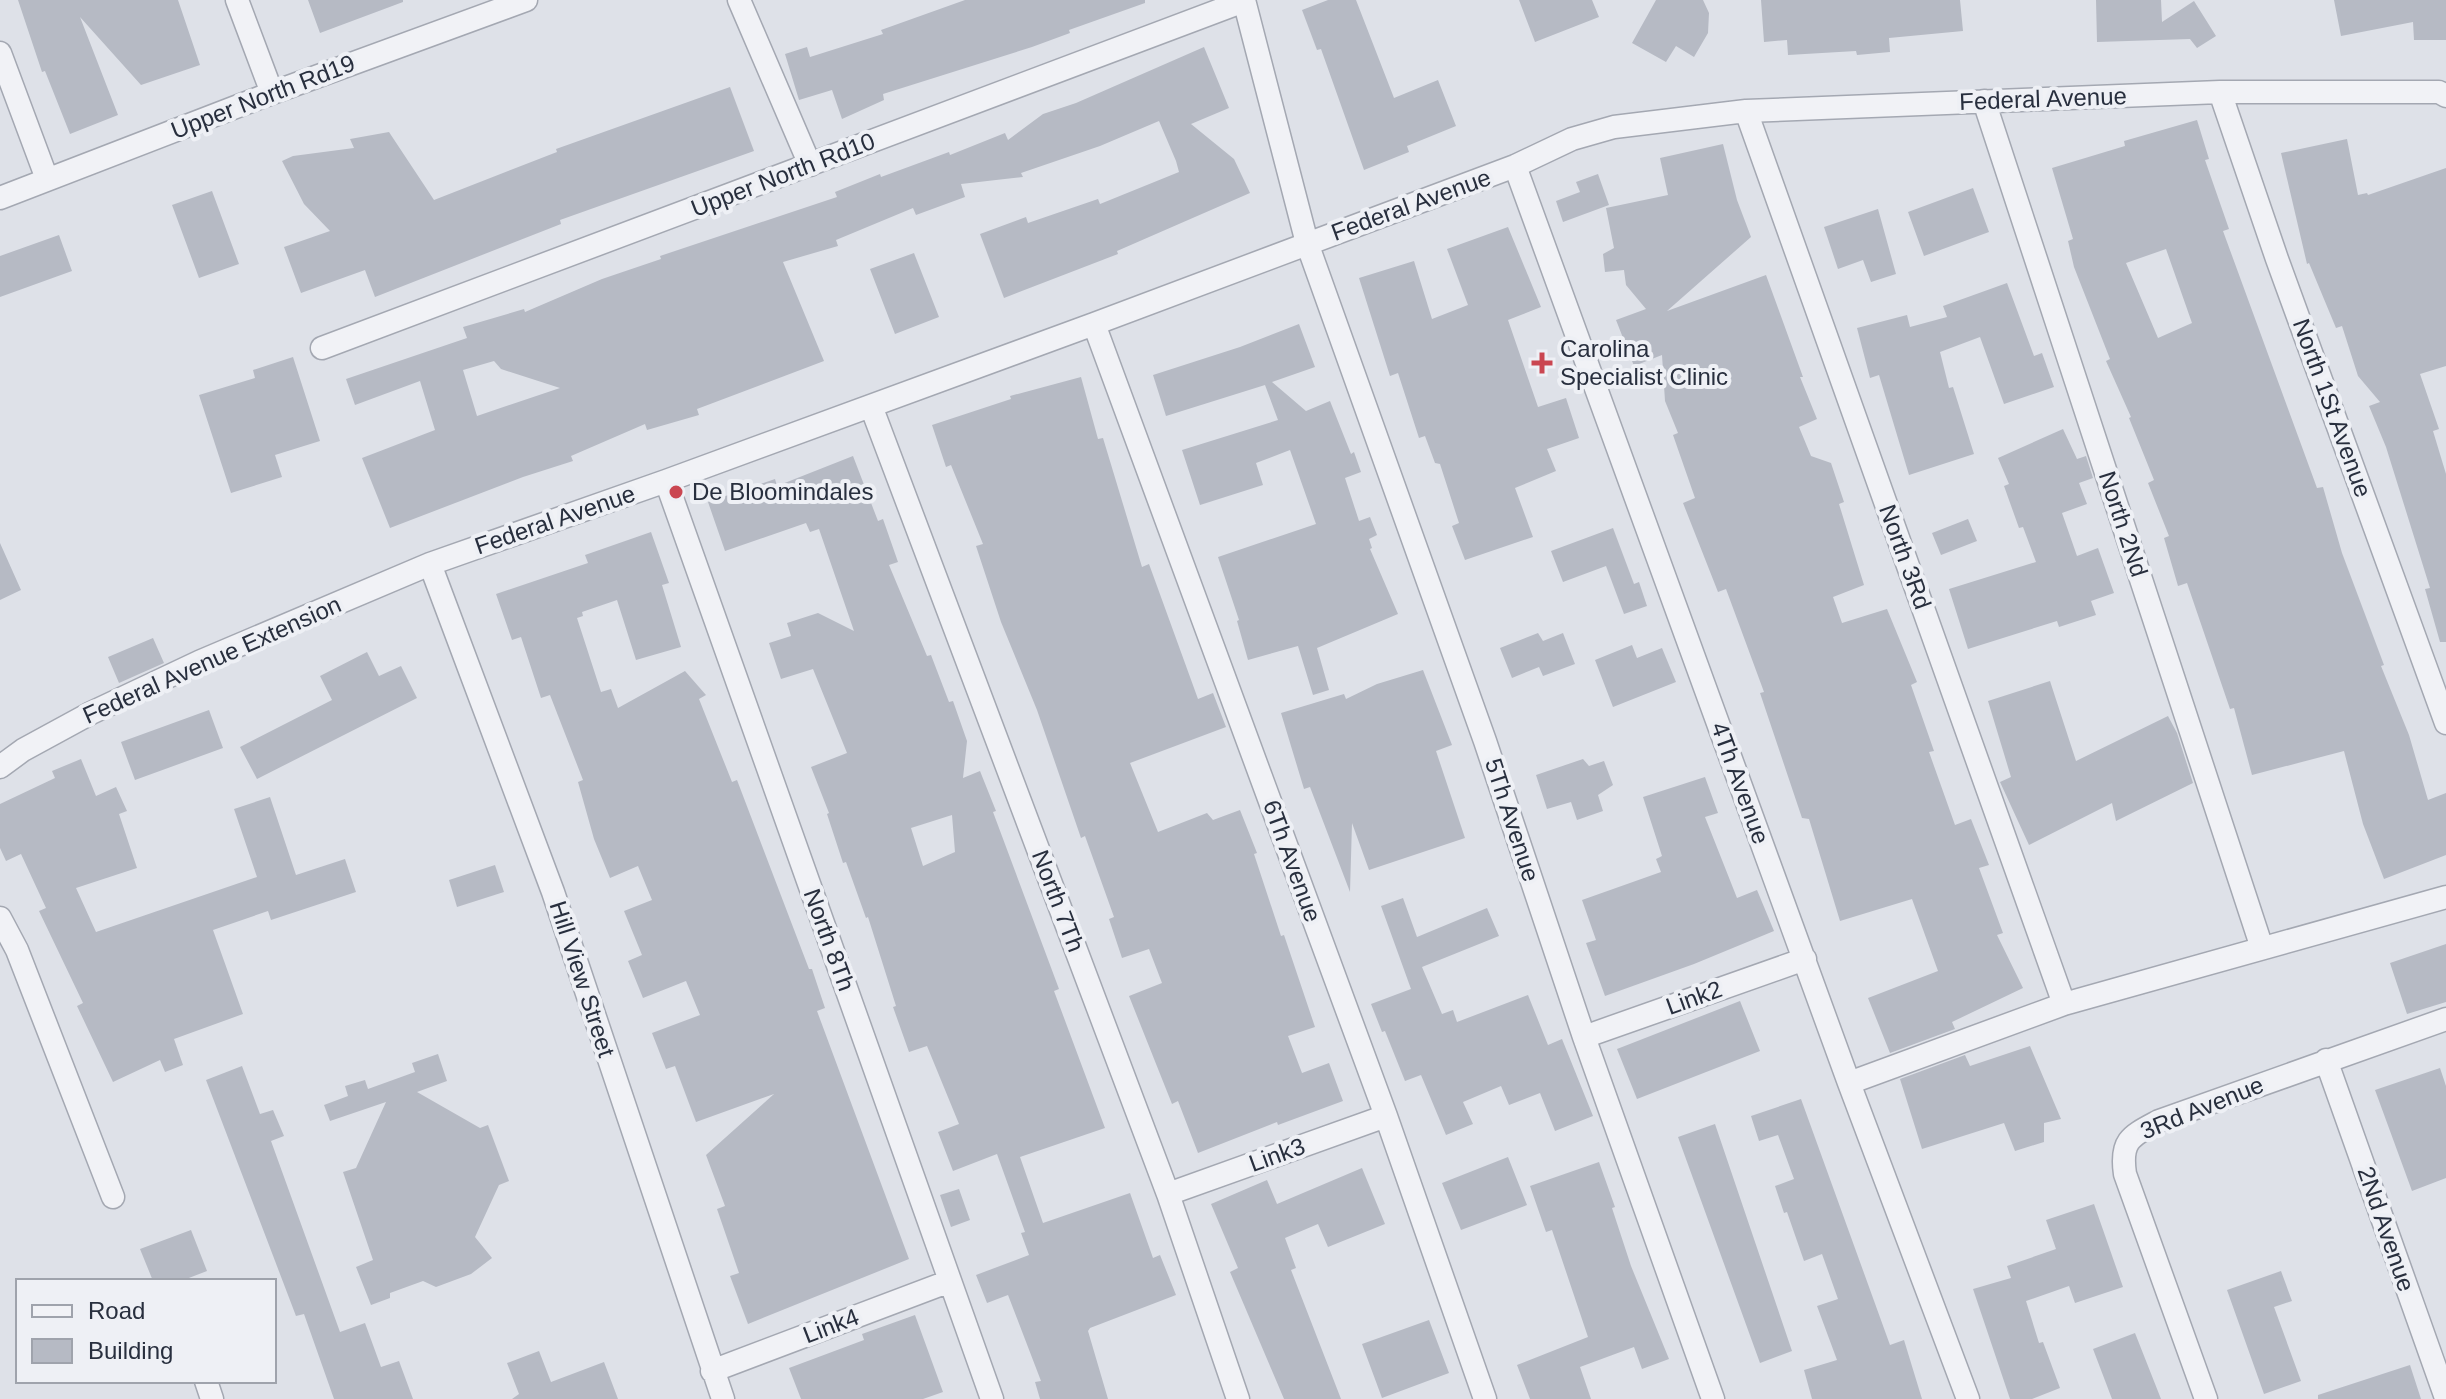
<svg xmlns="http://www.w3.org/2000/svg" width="2446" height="1399" viewBox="0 0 2446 1399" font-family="Arial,sans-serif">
  <rect width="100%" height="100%" fill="#dee1e8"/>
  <path fill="#b6bac4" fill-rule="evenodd" d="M18 0H178L200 65 141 85 80 17 118 115 70 134 45 71 42 72Z
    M308 0H403V2L320 33Z
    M965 0H1145V3L1069 30 1070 33 1032 47 883 94 884 100 842 119 832 90 799 100 785 54 807 47 810 57 883 34 881 30Z
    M1328 0H1356L1394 98 1438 80 1456 126 1407 146 1409 152 1364 170 1321 49 1317 50 1302 10Z
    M1519 0H1592L1599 17 1535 42Z
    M1656 0H1703L1709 13 1708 33 1694 57 1676 46 1666 62 1632 43Z
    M1761 0H1960L1963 31 1889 38 1890 52 1857 55 1856 51 1788 55 1787 40 1764 42Z
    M2096 0H2161L2162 22 2194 1 2216 36 2197 48 2190 39 2097 42Z
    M2334 0H2446V40H2414L2413 22 2341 36Z
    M1204 47 1229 108 1191 124 1234 159 1250 193 1117 251 1118 254 1004 298 980 234 1026 217 1028 223 1098 199 1100 204 1179 172 1176 161 1159 121 1100 146 1021 173 1023 177 961 184 965 197 916 215 913 208 836 240 838 246 783 262 824 361 697 409 699 415 647 430 645 424 571 456 573 461 523 477 390 528 362 458 435 430 420 381 355 405 346 379 467 338 463 327 524 309 525 312 602 279 661 259 660 256 837 197 835 192 880 174 881 177 949 152 950 155 1005 133 1008 140 1043 114 1076 103ZM494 361 501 369 560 388 477 416 463 370Z
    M730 87 754 151 560 220 561 224 375 297 365 270 301 293 284 247 330 231 304 204 282 161 293 156 354 148 350 139 389 132 434 200 557 152 556 149Z
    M2197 120 2209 159 2205 160 2229 229 2223 231 2317 488 2323 487 2342 553 2384 665 2381 666 2409 735 2428 800 2446 793V855L2384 879 2363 824 2344 751 2252 775 2234 708 2230 709 2187 583 2178 586 2164 538 2169 536 2148 483 2154 480 2129 418 2131 417 2106 361 2110 359 2074 267 2068 241 2073 239 2052 168 2125 146 2124 141ZM2166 249 2192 323 2158 338 2126 263Z
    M2347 139 2358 195 2367 193 2368 195 2446 168V366L2420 374 2439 429 2433 431 2446 474V642H2440L2425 589 2430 588 2386 447 2369 406 2380 402 2358 376 2342 326 2336 328 2309 263 2307 264 2281 153Z
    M1723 144 1737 200 1751 237 1667 311 1766 275 1803 377H1800L1817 419 1799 427 1811 456 1831 463 1844 502 1839 504 1864 585 1833 597 1842 623 1887 609 1917 682 1911 685 1934 751 1929 752 1955 825 1971 819 1989 865 1979 868 2003 933 1997 935 2023 988 1952 1022 1955 1029 1890 1053 1868 998 1938 971 1912 899 1840 921 1809 819 1802 818 1760 693 1764 692 1726 589 1718 592 1683 503 1695 498 1673 435 1678 433 1665 401 1662 355 1634 366 1616 320 1646 309 1626 285 1624 270 1605 272 1603 254 1614 248 1606 208 1668 195 1660 158Z
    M1598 174 1609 205 1563 222 1556 201 1580 192 1576 182Z
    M1973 188 1989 232 1924 256 1908 212Z
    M212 191 239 264 199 278 172 205Z
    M1878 209 1896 274 1871 282 1863 260 1838 269 1824 227Z
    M1508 227 1541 307 1508 320 1538 407 1566 398 1579 438 1547 449 1556 471 1515 488 1533 537 1465 560 1452 526 1459 523 1440 464 1435 463 1425 436 1419 438 1398 373 1390 376 1359 278 1414 261 1432 319 1468 305 1447 249Z
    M59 235 72 271 0 297V256Z
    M914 253 939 317 895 334 870 269Z
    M2007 283 2034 356 2042 353 2054 387 2004 404 1980 337 1940 352 1949 388 1953 387 1974 454 1909 475 1879 375 1870 378 1857 328 1907 315 1910 327 1947 317 1943 306Z
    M1299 324 1315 367 1272 382 1306 411 1330 401 1351 454 1354 452 1361 472 1345 478 1359 521 1370 517 1377 535 1369 539 1372 548 1370 549 1398 614 1317 648 1329 690 1313 695 1298 646 1248 660 1237 621 1239 620 1218 557 1316 524 1290 450 1256 463 1263 485 1200 505 1182 450 1278 420 1265 385 1166 416 1153 375 1240 347Z
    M293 357 320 441 275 455 282 477 231 493 199 395 255 378 253 370Z
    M1081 377 1098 439 1103 438 1142 567 1149 564 1198 699 1213 693 1226 727 1130 763 1158 832 1207 813 1213 820 1240 810 1257 853 1254 854 1281 936 1284 935 1315 1027 1288 1036 1302 1073 1329 1063 1343 1101 1278 1125 1277 1122 1198 1153 1178 1101 1172 1104 1129 996 1162 983 1149 949 1122 958 1109 919 1114 917 1085 836 1081 838 1037 710 1001 622 976 546 983 544 951 465 946 467 932 425 1011 399 1010 396Z
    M2063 429 2077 459 2086 456 2093 478 2079 483 2087 504 2062 513 2077 556 2098 548 2114 593 2091 601 2096 615 2059 627 2057 621 1968 649 1949 589 2036 562 2023 527 2019 528 2004 486 2009 484 1998 458Z
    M853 456 878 521 883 519 898 562 889 565 927 656 931 655 949 702 953 701 967 741 963 778 980 771 996 811 993 812 1059 989 1054 991 1105 1128 1020 1157 1043 1223 1130 1193 1153 1258 1160 1255 1176 1295 1090 1328 1088 1331 1108 1399H1040L1035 1382 1041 1381 1008 1295 987 1303 976 1275 1029 1255 1021 1233 1025 1232 997 1154 953 1171 938 1132 959 1124 927 1046 909 1052 893 1007 896 1006 868 917 866 918 846 862 843 863 827 814 829 813 811 767 847 753 813 669 781 679 769 643 791 636 787 623 818 613 854 631 819 529 810 532 806 523 725 551 708 502 775 479 777 486ZM952 815 955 852 923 866 911 828Z
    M1968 519 1977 541 1941 555 1932 533Z
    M1613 528 1634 584 1639 582 1647 606 1624 614 1606 566 1563 582 1551 551Z
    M651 532 669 583 662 585 681 647 636 660 617 600 582 612 583 616 577 618 601 692 611 689 618 708 685 671 706 695 699 699 732 782 737 780 809 969H812L825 1008 817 1011 909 1259 748 1324 730 1276 739 1273 717 1209 725 1206 706 1155 774 1094 696 1122 675 1066 666 1069 652 1033 700 1015 686 981 643 998 628 961 642 955 624 911 652 900 638 866 610 878 594 839 578 782 583 780 550 695 541 698 521 637 512 640 496 594 588 563 585 555Z
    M0 543 21 590 0 600Z
    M1538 633 1543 641 1563 633 1575 664 1543 676 1539 667 1512 678 1500 648Z
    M153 638 164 663 119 683 108 657Z
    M1632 645 1637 658 1662 648 1676 682 1613 707 1595 660Z
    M367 652 379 676 401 666 417 698 257 779 240 747 332 700 320 676Z
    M1423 670 1452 745 1436 751 1465 838 1369 870 1352 823 1350 892 1310 787 1304 789 1281 713 1344 694 1346 699 1377 684Z
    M2050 681 2076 761 2168 716 2177 733 2193 783 2116 821 2112 803 2029 845 2000 782 2011 777 1988 701Z
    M209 710 223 748 135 780 121 742Z
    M81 759 96 796 116 787 127 811 119 814 137 868 76 888 96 932 257 877 234 809 270 797 296 875 345 859 356 892 271 920 268 911 213 930 243 1014 174 1039 183 1065 165 1072 160 1060 113 1082 77 1006 83 1003 39 911 46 908 21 854 6 861 0 848V804L55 778 52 771Z
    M1583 759 1589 766 1604 761 1613 785 1598 795 1603 811 1577 820 1571 802 1547 809 1536 775Z
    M1705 777 1718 813 1705 817 1737 898 1757 890 1774 931 1694 964 1605 996 1586 943 1596 940 1582 900 1661 872 1656 859 1662 856 1643 797Z
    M495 865 504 892 457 907 449 880Z
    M1403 898 1417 937 1487 908 1499 936 1422 967 1442 1014 1453 1010 1457 1022 1528 995 1548 1045 1562 1039 1593 1116 1555 1131 1540 1093 1509 1105 1501 1086 1463 1102 1473 1124 1446 1135 1421 1075 1405 1081 1385 1031 1382 1032 1371 1004 1411 989 1381 906Z
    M2446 944V1002L2407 1014 2390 963Z
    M1740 1001 1760 1051 1637 1099 1617 1049Z
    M2030 1046 2061 1119 2044 1123V1142L2015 1151 2004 1123 1922 1149 1900 1079 1965 1055 1970 1066Z
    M438 1054 447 1081 417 1092 480 1128 488 1125 509 1181 499 1185 475 1237 492 1258 471 1274 436 1287 423 1281 390 1293V1298L371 1305 356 1267 373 1260 343 1172 356 1168 386 1102 330 1121 324 1105 348 1096 345 1086 365 1080 368 1089 415 1072 412 1063Z
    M242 1066 260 1114 273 1110 284 1136 271 1141 340 1332 365 1323 381 1367 399 1361 413 1399H334L304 1314 296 1316 206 1080Z
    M2440 1068 2446 1086V1178L2412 1191 2375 1090Z
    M1801 1099 1890 1345 1904 1340 1922 1399H1812L1804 1370 1837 1360 1817 1306 1838 1299 1822 1254 1804 1261 1787 1212 1784 1213 1775 1186 1794 1179 1778 1135 1759 1141 1751 1116Z
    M1715 1124 1792 1351 1760 1363 1678 1137Z
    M1508 1157 1527 1205 1461 1230 1442 1183Z
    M1599 1162 1615 1207 1612 1208 1631 1266 1669 1359 1642 1369 1634 1347 1580 1367 1591 1399H1530L1517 1365 1588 1337 1552 1230 1546 1232 1530 1186Z
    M1362 1168 1385 1224 1328 1247 1318 1224 1285 1238 1296 1268 1291 1270 1341 1399H1284L1230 1272 1238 1268 1211 1204 1267 1180 1277 1204Z
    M959 1189 970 1220 951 1227 940 1195Z
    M2094 1204 2123 1287 2075 1303 2069 1286 2026 1301 2039 1343 2043 1342 2060 1388 2032 1399H2010L1973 1289 2011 1278 2007 1266 2056 1249 2046 1220Z
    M191 1230 207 1271 181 1281H153L140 1249Z
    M2281 1271 2292 1301 2274 1307 2301 1381 2264 1394 2227 1290Z
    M915 1315 943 1392 923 1399H801L789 1368 864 1340 862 1334Z
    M1429 1320 1449 1373 1382 1398 1362 1344Z
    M2135 1333 2161 1399H2112L2093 1349Z
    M539 1351 551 1382 604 1362 618 1399H512L519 1394 507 1363Z
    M2410 1365 2421 1399H2318V1395Z"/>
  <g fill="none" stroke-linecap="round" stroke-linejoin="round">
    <defs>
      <path id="street" d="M237 0 272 93
        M739 0 810 165
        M1244 0 1307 243 1485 741 1584 1037 1713 1399
        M0 53 47 179
        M2220 92 2277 259 2446 723
        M1984 101 2262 948
        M1746 111 2064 1004
        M1515 166 1849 1083 1968 1399
        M0 198 272 93 526 0
        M1094 324 1386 1116 1485 1399
        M322 348 1244 1
        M871 406 1168 1194 1238 1399
        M666 481 992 1399
        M430 564 553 892 723 1399
        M0 767 23 750 91 713 199 662 430 564 666 481 1094 324 1515 166 1572 139 1614 127 1746 111 2220 92H2439L2446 96
        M0 918 17 950 113 1197
        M1584 1037 1805 959
        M2326 1060 2446 1398
        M1849 1083 2064 1004 2446 897
        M1168 1194 1386 1116
        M712 1371 950 1281
        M206 1381 212 1399
        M2206 1399 2125 1174C2120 1140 2131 1136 2159 1121L2446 1019"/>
    </defs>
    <use href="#street" stroke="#a4a8b2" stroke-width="25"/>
    <use href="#street" stroke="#f1f2f6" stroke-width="22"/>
  </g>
  <g fill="#ca4651" stroke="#eef0f5" stroke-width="3">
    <path d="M1538 351h8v8h8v8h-8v8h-8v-8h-8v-8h8z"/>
    <circle cx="676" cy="492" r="8"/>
  </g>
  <g text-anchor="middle" stroke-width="8" stroke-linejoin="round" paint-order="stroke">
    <g font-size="24" fill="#282f3e" stroke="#eef0f5">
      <text transform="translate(263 97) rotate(-21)" y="8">Upper North Rd19</text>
      <text transform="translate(2043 99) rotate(-2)" y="8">Federal Avenue</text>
      <text transform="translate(783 175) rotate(-21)" y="8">Upper North Rd10</text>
      <text transform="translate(1411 205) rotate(-20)" y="8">Federal Avenue</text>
      <text transform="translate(2332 408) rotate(70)" y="8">North 1St Avenue</text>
      <text transform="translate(555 520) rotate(-19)" y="8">Federal Avenue</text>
      <text transform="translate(2123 524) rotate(72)" y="8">North 2Nd</text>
      <text transform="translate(1905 557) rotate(70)" y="8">North 3Rd</text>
      <text transform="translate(212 660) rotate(-24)" y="8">Federal Avenue Extension</text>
      <text transform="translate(1740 783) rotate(70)" y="8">4Th Avenue</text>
      <text transform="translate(1512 820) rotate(72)" y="8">5Th Avenue</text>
      <text transform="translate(1292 861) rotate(70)" y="8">6Th Avenue</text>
      <text transform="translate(1058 901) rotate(69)" y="8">North 7Th</text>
      <text transform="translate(829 940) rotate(70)" y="8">North 8Th</text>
      <text transform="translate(582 979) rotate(72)" y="8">Hill View Street</text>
      <text transform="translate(1694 998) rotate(-20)" y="8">Link2</text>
      <text transform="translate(2202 1108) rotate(-22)" y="8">3Rd Avenue</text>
      <text transform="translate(1277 1155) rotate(-20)" y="8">Link3</text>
      <text transform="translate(2386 1229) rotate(71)" y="8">2Nd Avenue</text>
      <text transform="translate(831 1326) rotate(-21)" y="8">Link4</text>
    </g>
    <g font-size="24" fill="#282f3e" stroke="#eef0f5" text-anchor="start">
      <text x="1560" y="357">Carolina<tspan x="1560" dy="28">Specialist Clinic</tspan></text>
      <text x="692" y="500">De Bloomindales</text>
    </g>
  </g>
  <rect x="16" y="1279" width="260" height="104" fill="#eef0f5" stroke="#9fa3ac" stroke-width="2"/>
  <rect x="32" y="1305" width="40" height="12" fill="#f1f2f6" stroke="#9fa3ac" stroke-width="2"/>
  <text x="88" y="1319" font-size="24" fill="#282f3e">Road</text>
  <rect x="32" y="1339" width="40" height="24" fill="#b6bac4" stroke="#9fa3ac" stroke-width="2"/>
  <text x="88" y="1359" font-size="24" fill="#282f3e">Building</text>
</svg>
